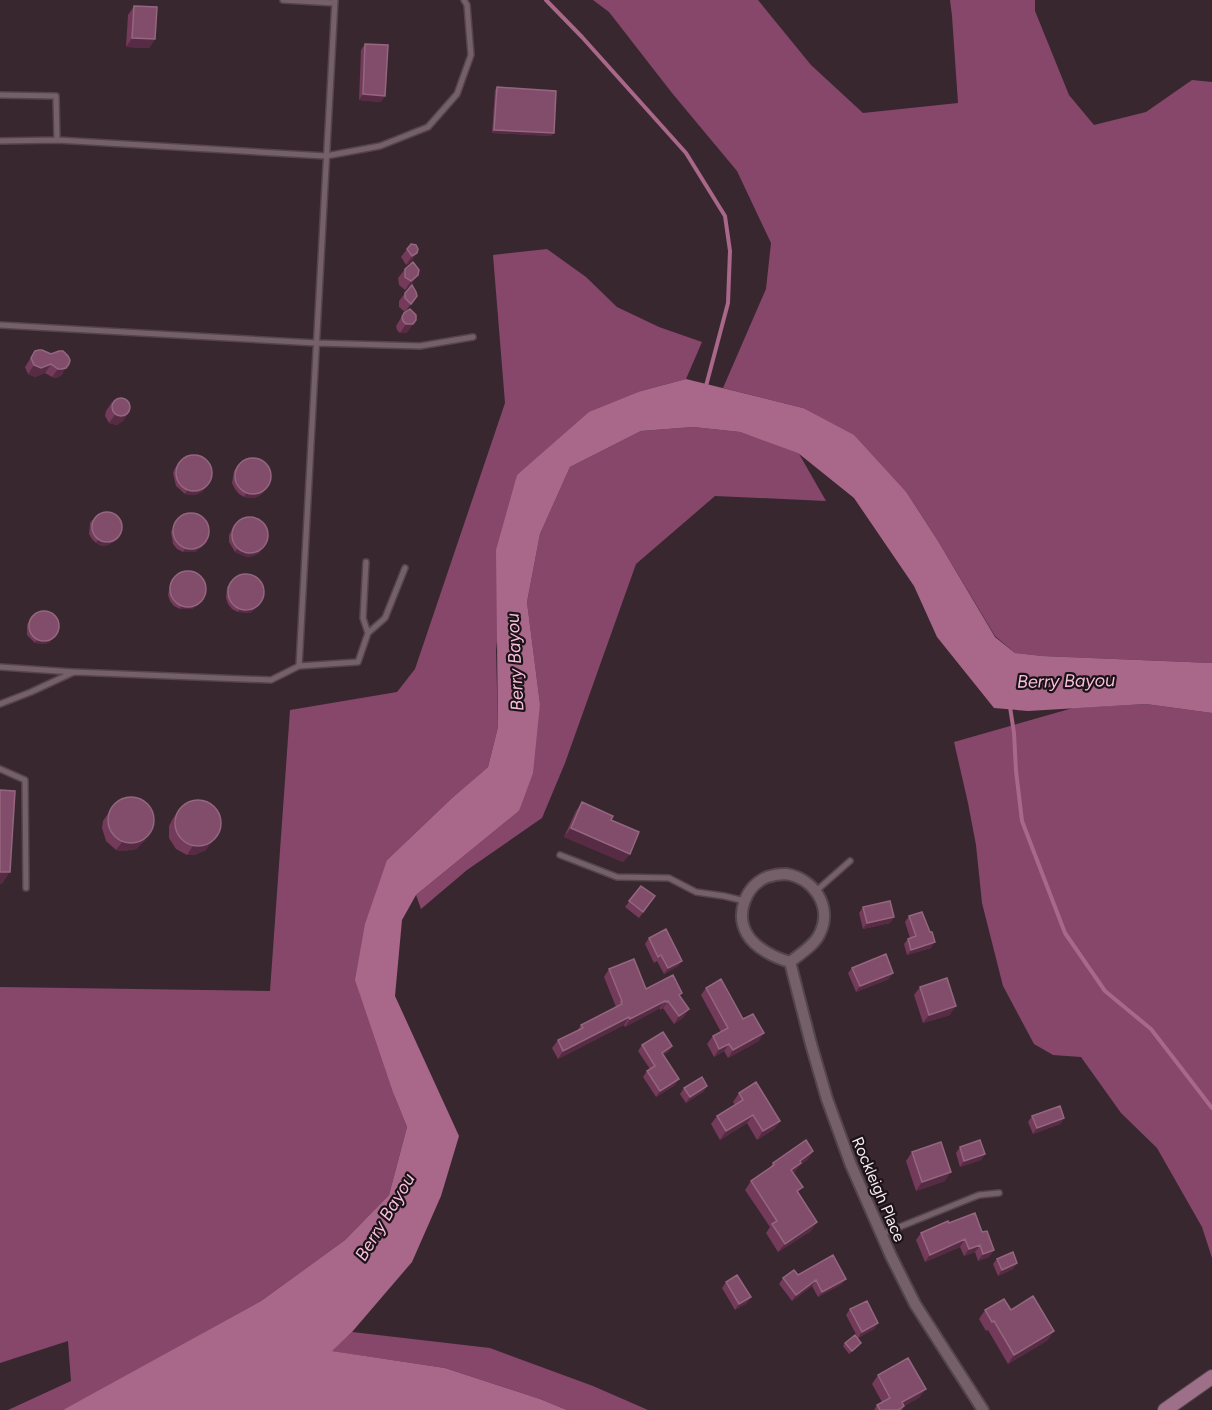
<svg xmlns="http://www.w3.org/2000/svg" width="1212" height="1410" viewBox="0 0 1212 1410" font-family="Figtree,sans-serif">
  <rect width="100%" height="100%" fill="#392730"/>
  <path fill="#86476a" d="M593 0H758L811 65 863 113 958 103 952 16 950 0H1035V11L1069 95 1094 125 1146 112 1192 80 1212 82V663L1042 656 1015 653 995 636 938 541 907 493 803 408 723 388 766 289 771 243 737 171 672 93 609 12Z
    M547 249 586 277 617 307 659 327 702 342 686 379 641 391 517 475 496 650 498 727 488 767 452 798 387 860 394 1095 407 1127 389 1195 345 1240 261 1301 68 1408 63 1410H8L71 1381 68 1341 0 1363V987L270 991 290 710 397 692 415 669 505 403 493 255Z
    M693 427 740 432 798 452 826 501 715 496 636 564 565 763 542 818 467 870 421 909 416 895 519 811 540 704 527 602 540 534 570 467 641 431Z
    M1146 704 1212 713V1258L1202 1227 1157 1148 1121 1113 1081 1057 1053 1055 1034 1044 1003 986 982 903 976 845 968 803 954 742 1073 708Z
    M352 1332 490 1348 593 1386 648 1410H567L540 1399 445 1368 331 1351Z"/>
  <path fill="#a9678a" d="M686 379 803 408 854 435 907 493 938 541 995 637 1015 653 1042 656 1212 663V713L1146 704 1028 711 994 708 937 637 914 586 854 498 798 453 740 432 693 427 641 431 570 467 540 534 527 602 540 704 533 773 519 811 416 895 402 920 395 996 459 1136 441 1196 412 1262 352 1332 332 1351 445 1368 540 1399 567 1410H63L261 1301 345 1240 389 1195 407 1127 394 1095 355 980 365 924 387 860 452 798 488 767 498 727 496 550 517 475 589 412 641 391Z"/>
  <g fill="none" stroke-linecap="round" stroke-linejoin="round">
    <path stroke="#a9678a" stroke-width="4" d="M546 0 582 37 686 153 725 216 730 251 728 303 706 386
      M1010 707 1014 733 1016 771 1022 821 1065 933 1105 991 1151 1029 1212 1108"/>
    <defs>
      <path id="lane" d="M283 0 334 3
        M0 95 56 96 57 140
        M0 141 57 140 326 156 380 146 428 127 457 94 471 55 467 5 464 0
        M0 325 316 343 420 346 473 337
        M368 633 385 618 405 568
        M299 666 358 662 368 633 363 618 366 562
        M0 667 73 672
        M0 704 31 692 74 672 271 680 299 666 335 0
        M0 769 25 780 26 888
        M560 855 617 877 669 878 696 892 724 896 745 901
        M816 891 850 861
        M882 1234 979 1195 999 1193"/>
      <path id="street" d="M786 874C813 878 833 906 820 933 815 945 800 954 790 962 775 958 755 948 747 934 735 913 746 886 767 877 773 875 779 874 786 874Z
        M790 962 811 1044 827 1099 851 1165 891 1256 915 1304 983 1410"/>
      <path id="secondary" d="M1165 1410 1212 1377"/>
    </defs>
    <use href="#lane" stroke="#54454c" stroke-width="8"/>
    <use href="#street" stroke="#54454c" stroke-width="14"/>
    <use href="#secondary" stroke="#54454c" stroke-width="16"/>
    <use href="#lane" stroke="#75606a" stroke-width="5"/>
    <use href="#street" stroke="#75606a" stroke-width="10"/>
    <use href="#secondary" stroke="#9e6f88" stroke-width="14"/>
  </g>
  <path fill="#733a5a" d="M134 6 155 39 149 48 126 47 128 15Z
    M365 44 381 102 359 100 361 50Z
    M497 87 551 136 492 133 495 90Z
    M416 245 411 262 406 265 401 257 407 249Z
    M405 269 412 284 405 290 399 285 398 278Z
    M405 293 417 296 405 312 399 307V301Z
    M410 309 407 333H400L397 330 396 326 404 313Z
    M35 351 63 373 60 376 56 378 52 377 45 373 35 377 28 374 25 367Z
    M112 402 124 420 117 425 109 423 105 416 106 411Z
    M184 458 203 491 198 494 192 495 185 494 176 486 173 473 175 468Z
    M242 461 262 494 257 497 250 498 244 497 239 494 235 489 232 483 234 471Z
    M177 519 207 542 205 544 195 552H183L177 549 173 544 171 532Z
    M92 520 118 539 108 545 102 546 96 543 92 539 89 534 90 523Z
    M236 523 265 545 259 553 253 556 247 557 235 552 229 542V535Z
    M236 576 255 609 250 613 238 612 232 609 228 604 226 598 227 587Z
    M174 577 204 599 202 602 192 609H180L174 606 170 601 168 595 170 584Z
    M31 617 50 642 45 644 35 643 27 635V625Z
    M116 802 145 840 136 849 123 851 116 850 106 841 102 828 103 821Z
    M582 802 611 820 630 854 623 862 564 837 576 811Z
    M178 811 206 850 194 855H187L176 849 169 838V826L172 820Z
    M641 886 655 896 639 918 625 907Z
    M863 907 894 917 890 923 863 929 859 913Z
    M909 916 931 948 907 955 904 944 908 939 910 938 905 922Z
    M649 938 682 961 678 966 664 974 657 961 654 963 645 944Z
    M852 968 889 979 856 992 848 973Z
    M609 969 646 989 680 996 684 1017 674 1024 663 1008 660 1010V1008L625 1027 624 1025 558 1059 552 1048 558 1040 577 1031 581 1025 616 1007 604 977Z
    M920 987 950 1015 923 1023 914 995Z
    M706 988 743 1019 759 1041 728 1058 724 1051 714 1057 707 1044 713 1036 721 1032 701 995Z
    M642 1045 672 1046 668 1052 663 1055 675 1085 656 1097 643 1077 647 1071 650 1069 638 1051Z
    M707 1086 703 1092 686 1103 680 1094 684 1088Z
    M739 1093 780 1121 774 1129 757 1140 747 1123 720 1140 711 1124 717 1116 735 1105 733 1102Z
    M1032 1116 1064 1118 1060 1124 1033 1134 1028 1122Z
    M960 1147 985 1154 981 1160 960 1167 956 1153Z
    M813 1151 807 1160 800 1165 793 1173 811 1231 778 1252 766 1233 770 1227 745 1190 751 1181 769 1169 773 1163Z
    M912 1152 945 1181 916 1191 906 1161Z
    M949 1223 982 1232 994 1250 989 1257 978 1261 975 1252 964 1256 960 1247 925 1262 916 1240 921 1233Z
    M997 1259 1017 1263 1013 1269 998 1276 993 1264Z
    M798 1275 842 1284 818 1297 812 1286 792 1301 779 1284 783 1278Z
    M726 1282 747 1303 735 1310 722 1288Z
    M850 1309 878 1323 874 1329 858 1338 846 1315Z
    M985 1310H1011L1048 1340 1008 1364 988 1330 986 1331 979 1319Z
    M845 1343H861L859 1346 849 1354 843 1346Z
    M878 1375 920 1397 904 1406 902 1410H874L877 1405 882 1402 872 1384Z"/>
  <path fill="#562b43" d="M132 38 155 39 149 48 126 47Z
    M363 94 385 96 381 102 359 100Z
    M494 130 554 133 551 136 492 133Z
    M417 253 411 262 406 265 412 256Z
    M418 275 412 284 405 290 411 281Z
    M416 320 407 333H400L406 324Z
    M51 364 45 373 35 377 28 374 34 365Z
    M69 364 60 376 56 378 52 377 58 369Z
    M130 411 124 420 117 425 109 423 115 415Z
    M205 488 203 491 198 494 192 495 185 494 187 491Z
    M264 491 262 494 257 497 250 498 244 497 246 494Z
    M120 536 118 539 108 545 102 546 96 543 98 540Z
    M207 542 205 544 195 552H183L185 549Z
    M265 545 259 553 253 556 247 557 235 552 237 549Z
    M204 599 202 602 192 609H180L182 606Z
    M257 607 255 609 250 613 238 612 240 609Z
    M58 631 50 642 45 644 35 643 37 640Z
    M571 828 630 854 623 862 564 837Z
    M151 831 145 840 136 849 123 851 116 850 123 841Z
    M212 842 206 850 194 855H187L193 846Z
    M0 872H10L2 884H0Z
    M894 917 890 923 863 929 867 923Z
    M935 942 931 948 907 955 911 950Z
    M682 961 678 966 664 974 668 968Z
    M893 973 889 979 856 992 860 986Z
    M665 1001 660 1008 625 1027 630 1019Z
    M668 1001 663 1008 660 1010 666 1002Z
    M956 1006 950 1015 923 1023 929 1015Z
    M689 1009 684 1017 674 1024 679 1016Z
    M629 1017 624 1025 558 1059 563 1051Z
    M764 1033 759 1041 728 1058 733 1050Z
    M729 1044 724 1051 714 1057 719 1049Z
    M672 1046 668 1052 658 1058 662 1053Z
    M679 1079 675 1085 656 1097 660 1091Z
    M707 1086 703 1092 686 1103 690 1097Z
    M753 1115 747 1123 720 1140 726 1131Z
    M1064 1118 1060 1124 1033 1134 1037 1128Z
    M780 1121 774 1129 757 1140 763 1131Z
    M813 1151 807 1160 800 1165 795 1172 785 1179 800 1161Z
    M985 1154 981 1160 960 1167 964 1161Z
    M951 1172 945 1181 916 1191 922 1182Z
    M817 1222 811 1231 778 1252 785 1244Z
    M965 1239 960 1247 925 1262 930 1255Z
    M980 1245 975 1252 964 1256 969 1249Z
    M994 1250 989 1257 978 1261 983 1254Z
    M1017 1263 1013 1269 998 1276 1002 1270Z
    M846 1279 842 1284 818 1297 822 1292Z
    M816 1280 812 1286 792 1301 796 1295Z
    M751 1297 747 1303 735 1310 739 1304Z
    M878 1323 874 1329 858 1338 862 1332Z
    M1054 1331 1048 1340 1008 1364 1014 1355Z
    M926 1389 920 1397 897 1410 902 1402Z"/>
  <path fill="#814d6a" stroke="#94667f" stroke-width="1.5" d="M134 6 157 7 155 39 132 38Z
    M365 44 388 45 385 96 363 94Z
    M497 87 556 91 554 133 494 130Z
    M411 244 416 245 418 249 417 253 412 256 407 249Z
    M413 262 419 270 418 275 411 281 405 277V269Z
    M412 285 416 292 417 296 411 304 405 298V293Z
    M410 309 416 315V320L413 324H406L403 321 402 317 404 313Z
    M39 350H42L51 354 59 351H63L68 356 70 360 69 364 66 368 62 369H58L51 364 41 368 34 365 31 358 35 351Z
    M112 407a9 9 0 1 1 18 0a9 9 0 1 1-18 0Z
    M176 473a18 18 0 1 1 36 0a18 18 0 1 1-36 0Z
    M235 476a18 18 0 1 1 36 0a18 18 0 1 1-36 0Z
    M92 527a15 15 0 1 1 30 0a15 15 0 1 1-30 0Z
    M173 531a18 18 0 1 1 36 0a18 18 0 1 1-36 0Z
    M232 535a18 18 0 1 1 36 0a18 18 0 1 1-36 0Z
    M170 589a18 18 0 1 1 36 0a18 18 0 1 1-36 0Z
    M228 592a18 18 0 1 1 36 0a18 18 0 1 1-36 0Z
    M29 626a15 15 0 1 1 30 0a15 15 0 1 1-30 0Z
    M0 790 15 791 10 872H0Z
    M108 820a23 23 0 1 1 46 0a23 23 0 1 1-46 0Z
    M175 823a23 23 0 1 1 46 0a23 23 0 1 1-46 0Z
    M582 802 613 816 611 820 639 832 630 854 571 828Z
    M641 886 655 896 643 912 629 901Z
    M890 901 894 917 867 923 863 907Z
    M922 912 930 932H932L935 942 911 950 908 939 916 936 909 916Z
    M666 929 682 961 668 968 661 955 658 957 649 938Z
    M886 954 893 973 860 986 852 968Z
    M634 959 646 989 673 975 682 993 679 995 689 1009 679 1016 668 1001 666 1002 665 1001 630 1019 629 1017 563 1051 558 1040 583 1028 581 1025 622 1004 621 1002 622 1001 609 969Z
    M947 978 956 1006 929 1015 920 987Z
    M721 979 743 1019 753 1014 764 1033 733 1050 729 1044 719 1049 713 1036 728 1028 706 988Z
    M663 1032 672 1046 662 1053 679 1079 660 1091 647 1071 655 1066 642 1045Z
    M702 1077 707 1086 690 1097 684 1088Z
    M756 1082 780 1121 763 1131 753 1115 726 1131 717 1116 743 1100 739 1093Z
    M1060 1106 1064 1118 1037 1128 1032 1116Z
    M806 1140 813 1151 800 1161 801 1163 791 1170 803 1187 797 1191 817 1222 785 1244 772 1224 777 1221 751 1181 774 1165 773 1163Z
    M980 1140 985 1154 964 1161 960 1147Z
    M941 1142 951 1172 922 1182 912 1152Z
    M975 1213 982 1232 987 1231 994 1250 983 1254 980 1245 969 1249 965 1239 930 1255 921 1233 948 1221 949 1223Z
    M1013 1252 1017 1263 1002 1270 997 1259Z
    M833 1255 846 1279 822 1292 816 1280 796 1295 783 1278 794 1270 798 1275Z
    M737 1275 751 1297 739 1304 726 1282Z
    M1033 1296 1054 1331 1014 1355 994 1321 992 1322 985 1310 1004 1299 1011 1310Z
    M867 1301 878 1323 862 1332 850 1309Z
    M855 1335 861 1343 852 1351 845 1343Z
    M908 1358 926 1389 902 1402 904 1406 898 1410H880L877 1405 890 1398 878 1375Z"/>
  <g text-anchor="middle" stroke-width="4.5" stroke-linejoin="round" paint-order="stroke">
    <g font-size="16" fill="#f7ebf0" stroke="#1b1317">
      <text transform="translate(879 1189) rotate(67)" y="6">Rockleigh Place</text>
    </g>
    <g font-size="18" font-style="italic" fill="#f9bfdd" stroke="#1b1317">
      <text transform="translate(515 662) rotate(-93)" y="6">Berry Bayou</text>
      <text transform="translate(1066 681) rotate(-1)" y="6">Berry Bayou</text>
      <text transform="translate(385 1217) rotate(-59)" y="6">Berry Bayou</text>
    </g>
  </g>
</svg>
